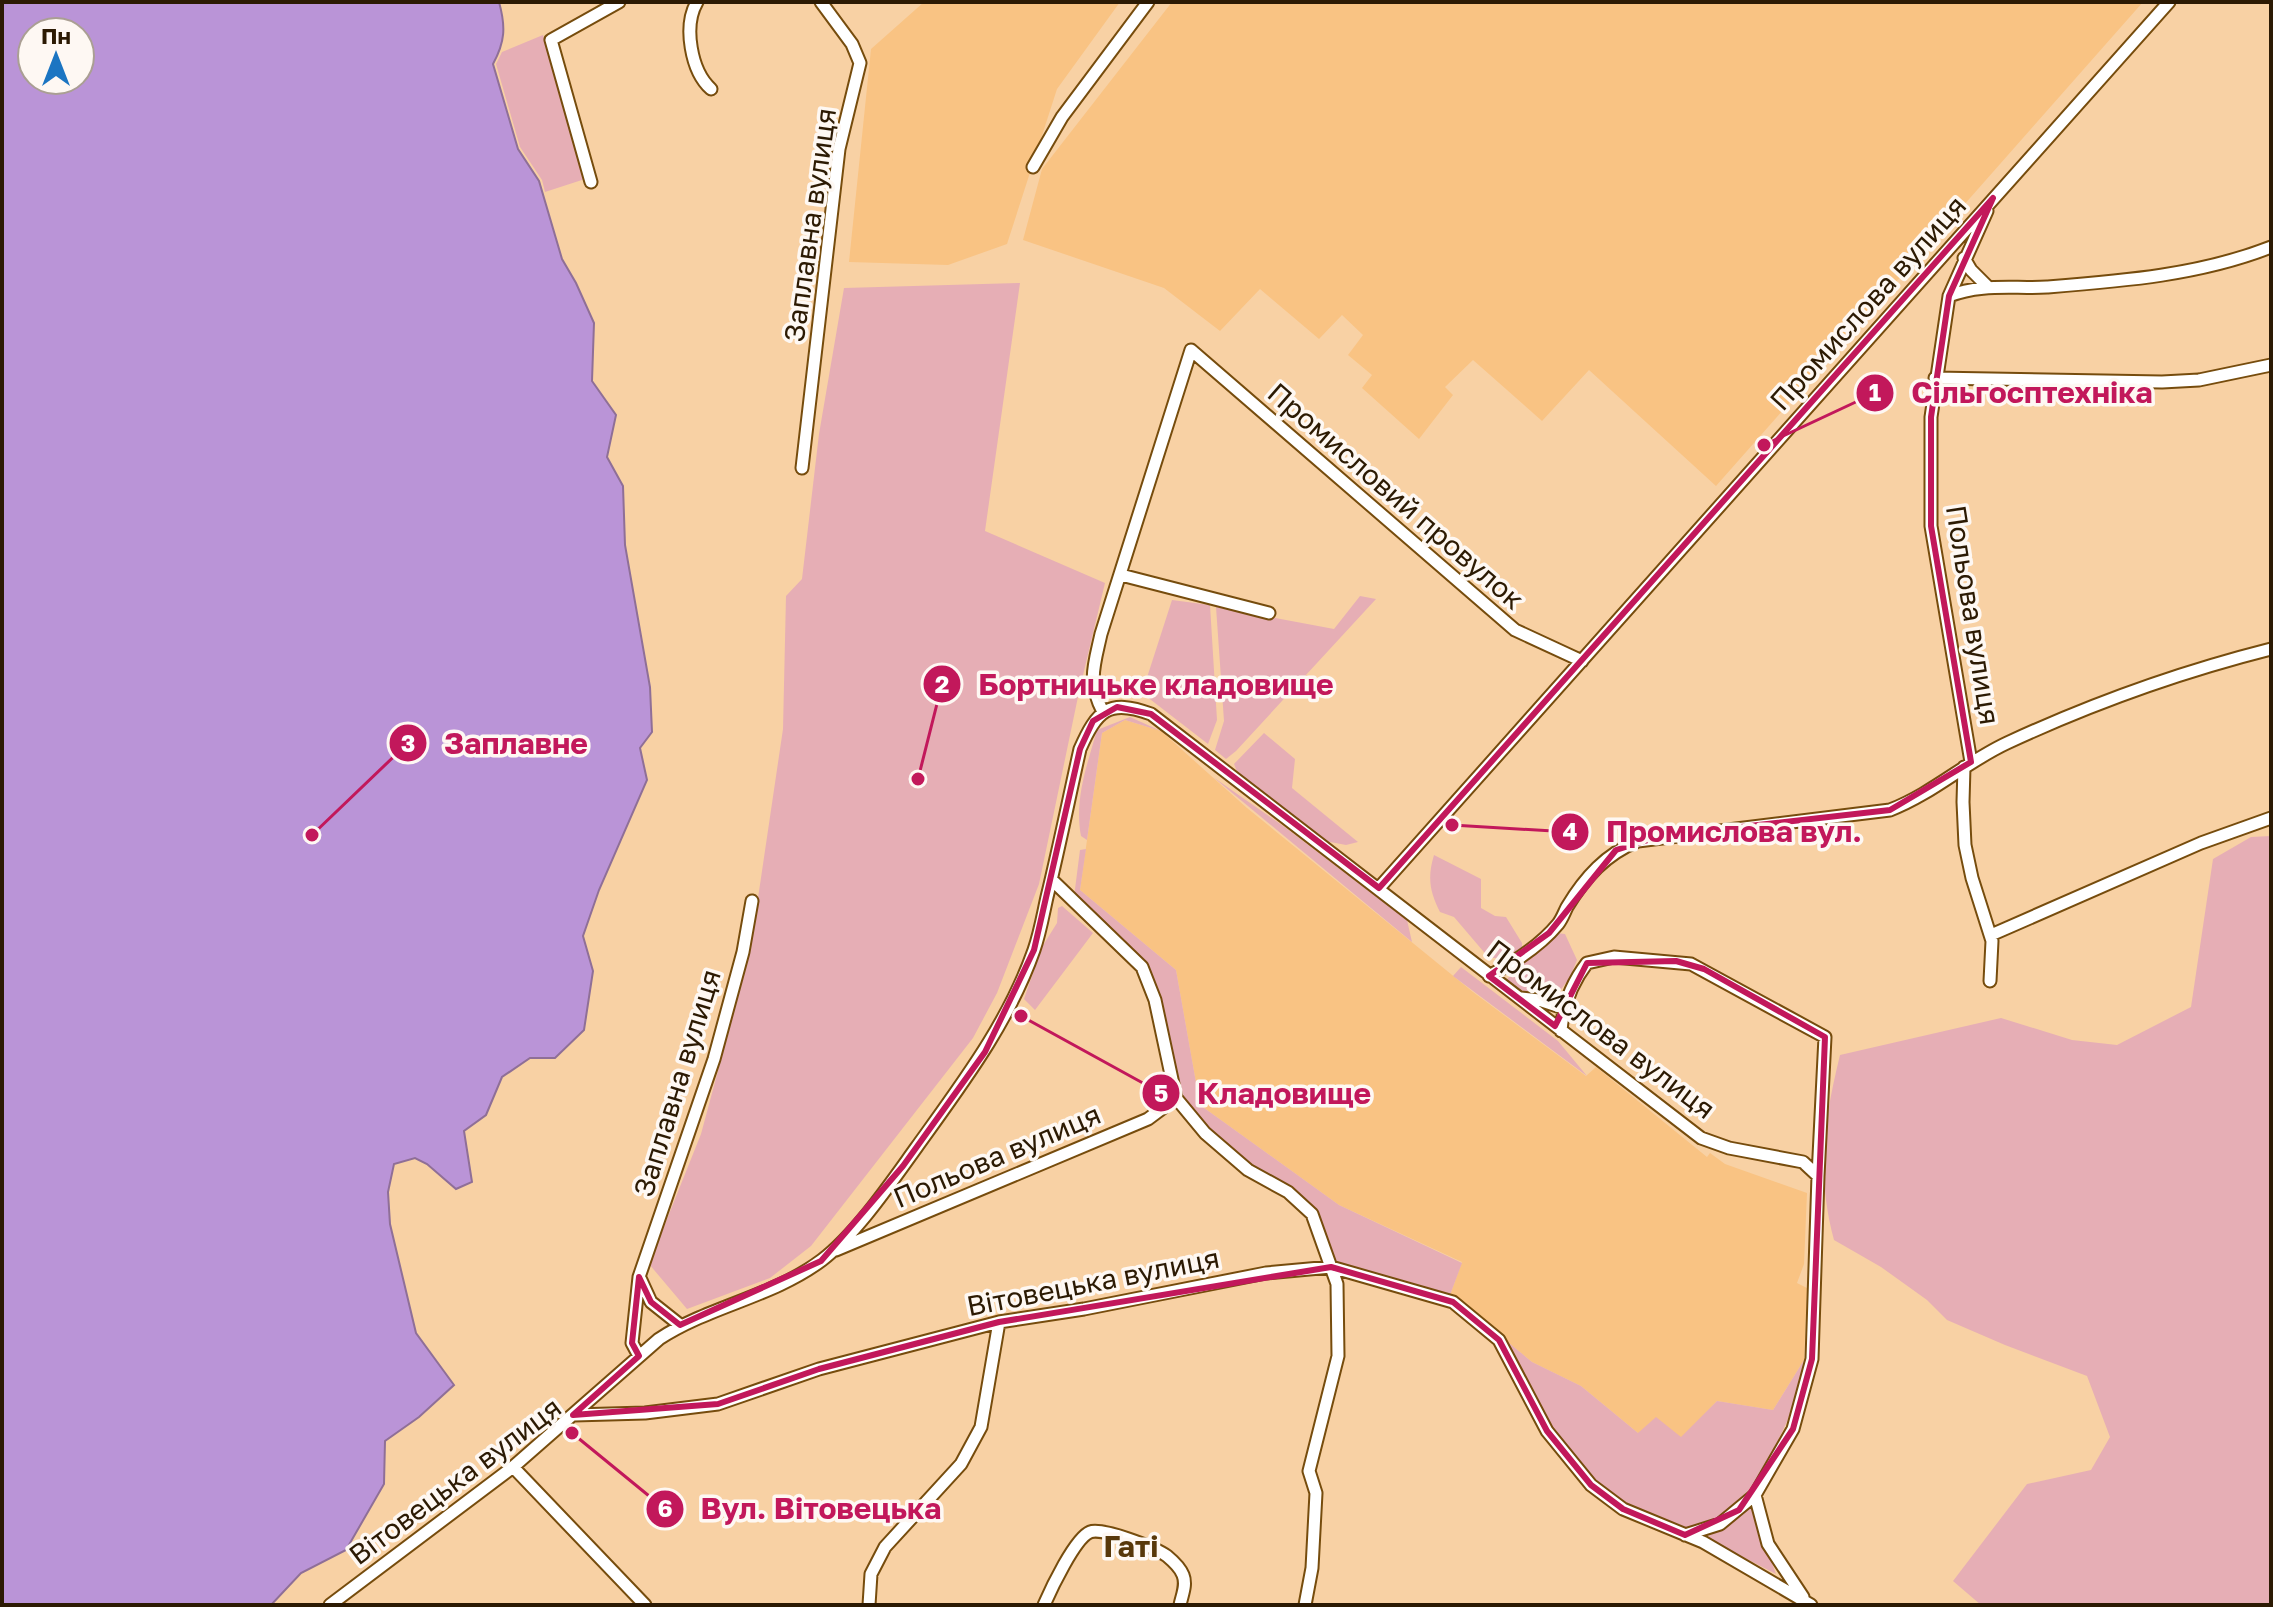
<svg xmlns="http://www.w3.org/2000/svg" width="2273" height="1607" viewBox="0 0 2273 1607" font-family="'Golos Text',sans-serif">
  <rect width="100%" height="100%" fill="#f8d1a4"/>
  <path fill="#f9c383" d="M924 2H1120L1057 89 1007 244 948 265 849 262 871 49Z
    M1172 2H2143L1716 486 1589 370 1542 421 1473 360 1445 387 1453 395 1419 439 1362 388 1372 375 1348 355 1363 335 1342 315 1319 339 1260 289 1220 331 1164 288 1023 240 1042 169Z
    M1125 720 1161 731 1247 808 1473 992 1586 1076 1596 1067 1707 1157 1710 1153 1725 1164 1807 1193 1804 1264 1797 1283 1807 1288 1804 1360 1773 1410 1717 1401 1682 1438 1638 1433 1581 1386 1532 1362 1450 1295 1462 1262 1339 1205 1200 1105 1176 970 1080 890 1102 733Z"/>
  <path fill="#e6aeb5" d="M543 35 585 179 545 192 542 180 520 147 496 64 502 52Z
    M1020 283 985 531 1105 583 1079 692 1039 884 997 993 973 1038 811 1246 770 1278 687 1309 649 1264 701 1134 750 952 783 729 786 596 802 579 819 434 844 288Z
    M1360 596 1376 599 1236 751 1226 759 1215 750 1224 721 1216 607 1334 629Z
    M1172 600 1210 605 1217 720 1208 744 1142 693Z
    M1130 717 1161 731 1125 720 1102 733 1087 840 1081 836C1074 800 1087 765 1097 730Z
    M1264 733 1295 759 1292 788 1358 842 1346 845 1325 841 1238 774 1234 764Z
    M1213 777 1286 828 1407 920 1412 942Z
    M2271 836V1605H1981L1953 1581 2027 1484 2091 1470 2110 1437 2087 1376 2005 1345 1947 1320 1927 1300 1881 1267 1834 1240C1816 1173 1824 1121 1840 1055L2001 1018 2072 1040 2117 1045 2191 1007 2213 859 2251 837Z
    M1086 849 1080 890 1176 970 1200 1105 1339 1205 1462 1263 1450 1295 1336 1264 1315 1212 1306 1200 1249 1167 1211 1134 1192 1111 1176 1084 1144 965 1074 897 1080 850Z
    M1434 855 1481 879V908L1495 916 1506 917 1522 943V950L1512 958H1489L1454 917 1440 912C1430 892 1427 878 1434 855Z
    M1062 906 1093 933 1035 1010 1024 999 1042 947 1057 923 1058 908Z
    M1556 933 1565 934 1577 960 1570 977 1557 995 1517 990 1505 981 1531 956 1548 944Z
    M1461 967 1558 1041 1587 1076 1453 976Z
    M1503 1338 1532 1362 1581 1386 1638 1433 1656 1417 1681 1437 1717 1401 1773 1410 1804 1360C1797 1408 1783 1432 1760 1473 1745 1498 1722 1524 1691 1529 1681 1531 1672 1525 1662 1521 1615 1502 1580 1472 1551 1430 1532 1402 1519 1368 1503 1338Z
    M1751 1505 1776 1574 1706 1538Z"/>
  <path fill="#ba94d7" stroke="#8f6f97" stroke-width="2" fill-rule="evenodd" d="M2 2H499C506 27 505 42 493 64L518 149 539 181 562 259 576 283 594 323 592 381 616 415 607 457 623 486 625 545 650 687 652 732 640 748 647 780 599 890 583 936 593 971 584 1030 555 1058H530L502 1077 486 1115 464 1131 472 1182 456 1189 427 1164 415 1158 394 1164 388 1192 390 1224 416 1333 454 1385 419 1417 385 1441 384 1484 346 1550 301 1573 271 1605H2ZM32 32H80V80H32Z"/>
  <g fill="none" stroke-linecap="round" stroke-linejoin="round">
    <defs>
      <path id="minor" d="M697 2C683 26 691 71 711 89
        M1033 167 1062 117 1148 2
        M591 182 551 40 619 2
        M1964 258 1971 270 1988 287
        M1949 296C1981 283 2014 289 2047 287 2123 281 2200 275 2271 247
        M1935 378 2162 382 2199 380 2271 365
        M802 468 839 149 860 63 852 44 821 2
        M1121 575 1269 613
        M1103 712C1087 681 1094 666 1101 634L1191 350 1515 630 1582 661
        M1971 762 1931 526V417L1949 296 1987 211
        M1964 767 1963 802 1965 845 1972 878 1992 941 1990 981
        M1052 880 1142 967 1155 1000 1176 1098 1205 1133 1248 1170 1288 1192 1312 1214 1337 1284 1338 1356 1309 1471 1316 1493 1312 1568 1305 1605
        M1379 888 2169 2
        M1991 935 2201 843 2271 818
        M1489 976C1515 962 1540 946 1558 924 1562 919 1564 913 1567 907 1585 877 1606 854 1638 841L1890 810C1932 794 1966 762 2007 743 2091 704 2180 672 2271 649
        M1521 998 1539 1000 1563 1008
        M1561 1031C1563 1005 1571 984 1587 963L1614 957 1691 964 1825 1037 1818 1176
        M836 1250 1148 1119 1176 1098
        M640 1278 651 1302 680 1325
        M639 1356 632 1343 639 1277 714 1059 743 952 752 901
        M574 1415 645 1413 718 1404 819 1369 999 1322 1084 1309 1266 1273 1331 1267 1453 1302 1499 1340 1547 1431 1591 1485 1623 1509 1703 1542 1811 1605
        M513 1467 645 1605
        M1755 1495 1768 1544 1803 1597
        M330 1605 513 1467 659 1339C709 1306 773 1297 822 1260 857 1233 890 1184 916 1148 961 1085 1008 1024 1034 950 1040 933 1043 915 1047 897 1059 848 1069 798 1080 749 1097 711 1108 698 1151 714L1701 1138 1729 1148 1803 1162 1818 1176 1812 1359 1793 1429 1755 1495 1720 1524 1685 1535
        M869 1605 871 1574 885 1547 961 1464 981 1427 999 1322
        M1044 1605C1051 1589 1075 1538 1090 1532 1102 1527 1156 1548 1167 1556 1173 1561 1180 1567 1183 1575 1187 1585 1182 1595 1180 1605"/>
    </defs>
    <use href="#minor" stroke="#764c0d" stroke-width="15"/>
    <use href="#minor" stroke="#fff" stroke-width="11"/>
  </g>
  <path fill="none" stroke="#c2185b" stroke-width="6" stroke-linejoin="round" d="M1993 198 1949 296 1931 417V526L1971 762 1890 810 1661 836 1616 850 1549 933 1489 976 1555 1026 1587 963 1676 961 1704 969 1825 1037 1812 1359 1793 1429 1739 1510 1685 1535 1623 1509 1591 1485 1547 1431 1499 1340 1453 1302 1331 1267 999 1322 819 1369 718 1404 573 1415 639 1356 632 1343 639 1277 651 1302 680 1325 821 1261 903 1166 985 1052 1034 950 1080 749 1093 721 1117 707 1151 714 1379 888Z"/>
  <g text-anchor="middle" stroke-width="7" stroke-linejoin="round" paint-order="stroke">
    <g font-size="28" fill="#2c1a03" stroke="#fef8f3">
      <text transform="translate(810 225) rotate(-82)" y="10">Заплавна вулиця</text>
      <text transform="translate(1868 303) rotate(-48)" y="10">Промислова вулиця</text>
      <text transform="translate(1396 496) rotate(41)" y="10">Промисловий провулок</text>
      <text transform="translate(1973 615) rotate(81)" y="10">Польова вулиця</text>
      <text transform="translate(1601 1029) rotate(37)" y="10">Промислова вулиця</text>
      <text transform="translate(677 1083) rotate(-73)" y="10">Заплавна вулиця</text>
      <text transform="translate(997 1156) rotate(-23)" y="10">Польова вулиця</text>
      <text transform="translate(1093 1282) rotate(-11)" y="10">Вітовецька вулиця</text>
      <text transform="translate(455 1481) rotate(-37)" y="10">Вітовецька вулиця</text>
    </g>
    <g font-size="30" font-weight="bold" fill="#58380a" stroke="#fef8f3">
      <text x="1131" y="1557">Гаті</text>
    </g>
  </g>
  <path fill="none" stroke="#c2185b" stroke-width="3" d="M1764 445L1875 393M918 779L942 684M312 835L408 743M1452 825L1570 832M1021 1016L1161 1093M572 1433L665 1509"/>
  <g fill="#c2185b" stroke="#fef8f3" stroke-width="3">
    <circle cx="1764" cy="445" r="8"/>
    <circle cx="918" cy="779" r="8"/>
    <circle cx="312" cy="835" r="8"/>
    <circle cx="1452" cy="825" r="8"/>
    <circle cx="1021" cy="1016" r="8"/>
    <circle cx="572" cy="1433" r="8"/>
    <circle cx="1875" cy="393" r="20"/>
    <circle cx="942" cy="684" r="20"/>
    <circle cx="408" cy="743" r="20"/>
    <circle cx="1570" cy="832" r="20"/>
    <circle cx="1161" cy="1093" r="20"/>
    <circle cx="665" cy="1509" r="20"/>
  </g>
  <g font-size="24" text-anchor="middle" font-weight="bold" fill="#fff">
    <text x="1875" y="401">1</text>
    <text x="942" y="693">2</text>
    <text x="408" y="752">3</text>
    <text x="1570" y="840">4</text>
    <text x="1161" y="1102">5</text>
    <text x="665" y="1517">6</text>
  </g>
  <g font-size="30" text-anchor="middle" font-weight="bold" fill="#c2185b" stroke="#fef8f3" stroke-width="7" stroke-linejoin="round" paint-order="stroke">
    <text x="2032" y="403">Сільгосптехніка</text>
    <text x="1156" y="695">Бортницьке кладовище</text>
    <text x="516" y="754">Заплавне</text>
    <text x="1734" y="842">Промислова вул.</text>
    <text x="1284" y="1104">Кладовище</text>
    <text x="821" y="1519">Вул. Вітовецька</text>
  </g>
  <rect width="2273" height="1607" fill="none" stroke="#2c1a03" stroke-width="8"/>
  <g transform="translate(56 56)"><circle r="38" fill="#fef8f3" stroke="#aa9f93" stroke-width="2"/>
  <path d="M0-6L14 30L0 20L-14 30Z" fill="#1b75c2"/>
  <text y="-12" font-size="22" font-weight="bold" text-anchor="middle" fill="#2c1a03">Пн</text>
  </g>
</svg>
